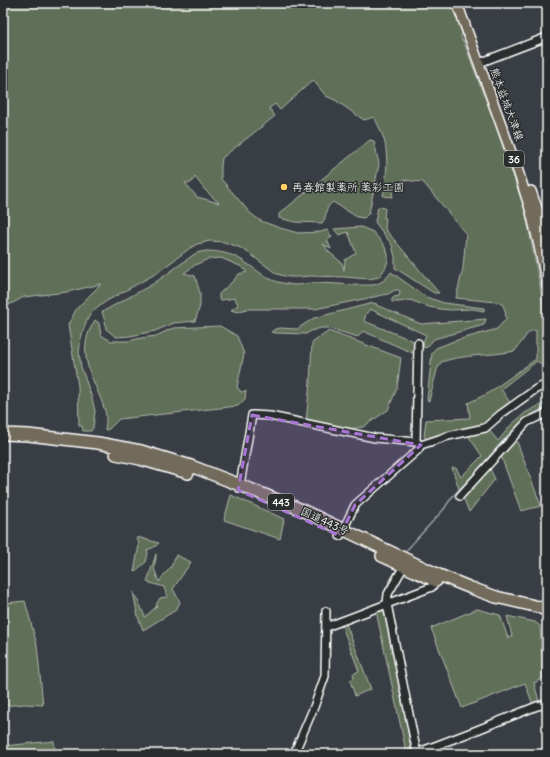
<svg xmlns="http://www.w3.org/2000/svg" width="550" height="757" viewBox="0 0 550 757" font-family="Delius,'Klee One',sans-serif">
  <rect width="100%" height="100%" fill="#393e44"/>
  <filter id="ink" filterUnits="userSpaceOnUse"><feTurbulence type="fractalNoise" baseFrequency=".025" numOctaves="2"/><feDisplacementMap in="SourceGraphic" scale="8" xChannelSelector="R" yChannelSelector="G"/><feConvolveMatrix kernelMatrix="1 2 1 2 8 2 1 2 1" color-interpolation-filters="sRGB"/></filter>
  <g filter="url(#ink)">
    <path fill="#606f58" stroke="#b0b7ac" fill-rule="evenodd" d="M3 3H451L462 33 461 36 462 41 463 40 494 121 525 210 540 286 545 318 547 349V379L545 377 546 367 537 361 501 389 511 404 484 424 498 441 511 425 525 413 544 403 546 411 525 421 460 492 452 468H456L461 477 482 456 469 437 472 432 427 439 424 437 426 420 470 418 468 403 487 394 536 359V331L533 330 528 333 515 351C491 356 465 354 441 362L437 370 429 401 427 400 432 353 436 348 454 341 497 329 506 319 505 310 502 304 497 302 456 298 463 268 466 234 423 182 403 180 402 189 393 188 392 197 383 196C386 181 388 165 386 149 385 138 379 127 374 117L364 120 335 100 326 96 313 80 280 110 275 104 269 108 275 116 222 158 221 167V179L251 214 261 221 280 228 298 233 321 232 327 230 332 237 327 240 331 249 323 244 329 252 342 263 344 270 345 260 356 253 348 232 339 235 334 229 361 227 373 232 384 245 388 254V260L386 267 379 277 369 279 344 277 310 276 299 277H288L277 274 250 254 241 248 224 242 210 241 197 244 190 248 157 273 105 302 91 313 86 322 81 338 79 352 81 367 92 398 95 411 93 428 91 431H83L82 426H79L78 386 68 325 77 308 101 284 67 292 24 297 3 308ZM195 177 205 190 219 203 197 197 185 183H191Z
      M370 140 374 141 379 164 369 213 364 218 357 217 333 202C324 207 328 216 322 223L295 222 279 218V214Z
      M378 207 385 208 384 218H386L385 229 439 293H434L395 268V257L392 245 375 222Z
      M206 251C220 251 234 254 246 263 257 270 265 278 278 282 284 283 290 285 296 285 302 285 308 283 314 283 334 283 353 286 373 285 381 283 386 280 391 272L426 297 444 303 484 308V311L473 309 451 310 440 309 429 307 410 300 399 302H392V299L394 297 399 296 400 293 399 290H395L388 294 315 309H247L237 312 231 310 238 305 235 298 222 300 219 299V294L233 281 239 274 247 272 242 267 221 258 208 259 195 265 184 273 195 276 200 293V306L195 321 174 323 155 331 130 336 116 337 106 329 105 321 102 312 153 284 196 253Z
      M373 303 377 304 376 305 421 324 486 319 484 325 434 339 427 347 424 348 423 342 426 335 370 309 366 314 364 321 416 342 415 354 363 331 358 337 328 328H321L311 331 306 334 275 333 271 332 275 329 280 328 297 329 314 318Z
      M95 320 99 323 101 335 111 341H129L141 338 156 336 173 328 220 326 237 336 244 354 237 387 241 392 246 391 245 399 238 406 119 419 109 429 105 430C106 422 107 415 104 408 96 382 78 361 89 331 91 327 93 324 95 320Z
      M329 331 401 358 397 388 388 410 363 427 348 429 306 422 310 382 312 343Z
      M516 439 541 506 521 511 501 456Z
      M489 467 495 479 469 512 463 497Z
      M231 495 284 519 280 539 224 520Z
      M137 537 159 543C156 547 152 548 147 550L148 553 146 562 134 572 139 545Z
      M156 554V558L154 568 159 582 163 576 171 567 176 555 191 562 173 589 180 602 176 610 143 630 138 617 133 592 138 600 145 617 157 606 156 605 160 598 167 597 164 587 147 582Z
      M3 600 6 603 25 601 37 645 43 705 24 704 3 706Z
      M386 609 414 748 406 751 376 611Z
      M477 609 500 615 508 638 512 636 507 616 535 622 540 626 543 678 534 683 539 701 533 705 525 683 462 708 431 628Z
      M346 624 371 689 355 696 350 680 354 678 353 674 359 671 342 626Z
      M54 741 55 754H3V746Z"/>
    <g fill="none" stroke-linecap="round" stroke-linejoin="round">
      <path stroke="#92a3a7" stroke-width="1.5" d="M406 551 413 543 444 509 452 497 477 471 501 443 523 420 547 406
        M385 592 386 588 395 572
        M384 608 412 751"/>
      <defs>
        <path id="minor" d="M479 63 547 37
          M416 442 418 343
          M239 488 240 485 252 415 270 416 375 438 416 442 421 445
          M460 496 527 422 547 413
          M340 536 355 505 418 450 421 445 448 436 485 428 501 414 536 389 547 384
          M404 566 388 594 387 604 417 754
          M326 627 432 587 434 581
          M293 754 296 749 314 707 325 676 326 611
          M414 754 477 730 537 706 547 704"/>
        <path id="major" d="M457 3 519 174 531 212 539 246 547 285
          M531 191 537 208 547 250"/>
        <path id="highway" d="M3 434 28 435 98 443 141 451 191 466 240 485 300 509 439 575 471 588 496 597 539 607 547 611
          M116 454 140 459 188 473
          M382 556 436 581"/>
      </defs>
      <use href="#minor" stroke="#fff" stroke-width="10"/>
      <use href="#major" stroke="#fff" stroke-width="12"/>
      <use href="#highway" stroke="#fff" stroke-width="14"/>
      <use href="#minor" stroke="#2a2d2e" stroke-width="7"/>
      <use href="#major" stroke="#726b5a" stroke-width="9"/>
      <use href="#highway" stroke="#726b5a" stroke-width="11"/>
    </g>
  </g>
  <path fill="#a976d5" fill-opacity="0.2" stroke="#a976d5" stroke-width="3" stroke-dasharray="8 5" stroke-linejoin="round" d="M252 415 421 445 355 505 340 536 238 490Z"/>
  <circle fill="#ffd166" stroke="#2a2d2e" stroke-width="1.5" cx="284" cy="187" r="4"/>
  <g text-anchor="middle" stroke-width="3" stroke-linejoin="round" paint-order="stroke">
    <g fill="#2a2d2e" stroke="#bfc0c0" stroke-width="1">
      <rect x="504" y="151" width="20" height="16" rx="3"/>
      <rect x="268" y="494" width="26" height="16" rx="3"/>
    </g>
    <g font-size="10" font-weight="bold" fill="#fff">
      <text x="514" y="163">36</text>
      <text x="281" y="506">443</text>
    </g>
    <g font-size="11" fill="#fff" stroke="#2a2d2e">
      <text transform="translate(507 104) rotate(70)" y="4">熊本益城大津線</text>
      <text transform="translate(325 521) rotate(25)" y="4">国道443号</text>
    </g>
    <g font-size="11" fill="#fff" stroke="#2a2d2e" text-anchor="start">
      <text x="292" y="191">再春館製薬所 薬彩工園</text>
    </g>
  </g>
  <rect width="550" height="757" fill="none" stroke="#2a2d2e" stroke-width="16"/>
  <rect x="8" y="8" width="534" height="741" fill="none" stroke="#fff" stroke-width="1.5" filter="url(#ink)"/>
</svg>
